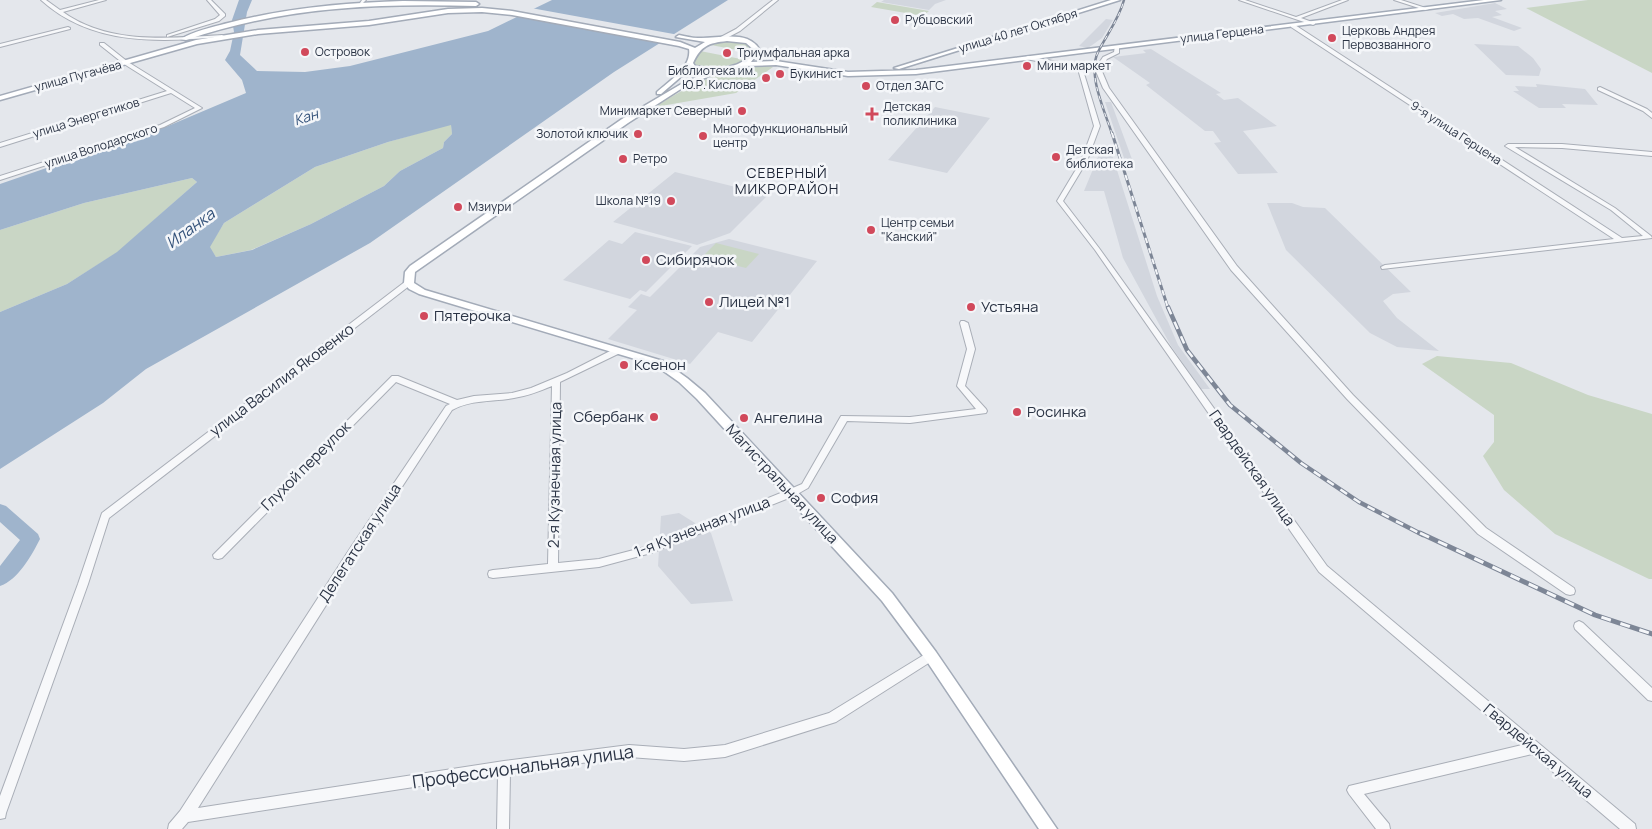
<svg xmlns="http://www.w3.org/2000/svg" width="1652" height="829" viewBox="0 0 1652 829" font-family="Manrope,sans-serif">
  <rect width="100%" height="100%" fill="#e4e7ec"/>
  <path fill="#d2d6de" d="M884 0H946L935 4 929 10 881 2Z
    M1495 3 1507 9 1495 11 1502 15 1492 17 1522 28 1514 31 1478 18 1464 19 1453 14 1442 16 1435 13Z
    M1106 19 1113 20 1102 38 1088 48 1079 46Z
    M1474 44 1518 46 1533 58 1541 69 1539 76 1506 75Z
    M1151 49 1221 93 1216 94 1224 100 1238 98 1277 126 1243 131 1278 173 1238 174 1214 143 1221 142 1213 131H1205L1146 85 1150 83 1113 57 1146 53 1143 50Z
    M1536 84 1585 89 1598 105 1562 104 1566 108H1539L1513 91H1519L1515 86 1537 87Z
    M1105 102H1111L1133 162 1125 161Z
    M935 107 990 118 947 173 888 160Z
    M1103 145H1109L1157 296 1178 345 1210 389H1201L1171 346 1123 258 1104 191H1084Z
    M675 172 768 195 730 233 697 245 613 222Z
    M1267 203H1292L1303 207 1325 208 1411 292 1393 294 1383 301 1397 318 1439 351 1397 347 1370 333 1286 250Z
    M635 232 692 246 646 292 640 290 630 299 563 280 609 240 622 244Z
    M729 239 817 261 752 342 718 332 690 364 608 339 637 310 628 307 641 294 650 297 700 247Z
    M679 513 711 533 733 601 691 604 658 566 661 516Z"/>
  <path fill="#c9d6c5" d="M1588 0H1652V73L1526 8Z
    M877 2 929 11 923 16 871 7Z
    M726 41 749 44 752 53 711 45Z
    M700 51 746 60C730 65 708 76 693 64Z
    M761 64 773 67 736 93 655 107C692 84 717 71 761 64Z
    M451 124 452 134 444 142 443 148 400 171 384 186 311 224 251 250 216 257 209 247 224 223 315 167 388 142Z
    M192 178 197 182 118 252 67 284 0 312V230L84 203Z
    M716 243 759 254 746 268 702 257Z
    M1437 356 1511 363 1588 395 1652 414V579H1649L1555 534 1504 490 1483 456 1494 442V415L1422 364Z"/>
  <path fill="#9fb4cc" fill-rule="evenodd" d="M239 0H252L247 12 240 55 257 71 305 72 350 66 488 31 552 0H728L614 72 370 243 146 369 103 403 0 469V312L67 284 117 252 197 182 192 178 84 203 0 230V184L168 126 246 93 242 80 225 60 230 51 234 32 232 20ZM451 125 452 134 444 142 443 148 400 171 384 186 311 224 252 250 216 257 210 247 224 223 315 167 388 142Z"/>
  <path fill="#e4e7ec" d="M531 8 679 35 665 44 515 16Z"/>
  <g fill="none" stroke-linecap="round" stroke-linejoin="round">
    <path fill="#9fb4cc" fill-rule="evenodd" d="M0 504 6 506 38 534 40 539C32 555 18 580 0 586V566L20 540 0 522Z"/>
    <defs>
      <path id="minor" d="M41 0H46L60 10 99 0H106L63 12C109 45 169 38 222 35L224 36 222 37C157 42 92 46 41 0Z
        M207 0H211L225 14V16L219 21 167 37V35L215 19 220 15Z
        M362 0H366L362 4 360 3Z
        M773 0H778L740 31 721 41H717V39L736 29Z
        M1239 0H1245L1296 17 1342 0H1348L1301 18 1315 23V24L1313 25Z
        M1394 0H1401L1429 9 1425 10Z
        M1291 25H1295L1622 238 1643 236 1611 210 1505 146 1508 144H1562L1652 152V156L1562 148 1515 147 1615 208 1651 236 1652 238 1382 269 1381 267 1385 265 1614 239 1291 27Z
        M68 27 70 28V29L0 47V44Z
        M100 43H104L128 62 202 108 164 127 0 180V176L160 125 195 108 171 93 0 147V143L167 91 124 64 100 45Z
        M1115 46 1119 47V53L1107 59 1101 69 1109 88 1237 266 1353 395 1486 528 1574 588 1575 591 1574 594 1570 595 1566 594 1478 534 1347 399 1231 270 1103 88 1095 69 1103 57 1114 52Z
        M1028 56 1082 67 1100 126 1087 161 1063 201 1099 248 1327 566 1635 824 1636 829H1620L1532 754 1364 794 1389 824 1390 829H1376L1349 794 1347 790 1349 786 1522 745 1319 572 1095 250 1057 201 1081 161 1094 126 1078 69 1026 59V57Z
        M1600 87 1647 109 1652 113V118L1643 111 1598 90V88Z
        M406 281H409L413 283 109 518 88 584 6 813 5 818 0 819V796L78 584 102 513Z
        M961 321H964L968 323 975 349 965 386 986 409 987 411 986 413 910 423 847 421 808 488 794 496 651 553 599 567 493 578 489 577 488 574 489 571 493 570 548 564 552 386C540 391 527 396 514 398 493 402 472 399 452 410L359 553 198 808 504 761 629 745 684 749 725 745 829 713 927 653 931 651 935 653 937 656 935 659 836 722 725 757 684 761 629 757 510 772 509 829H497L498 774 188 822 182 829H168L169 824 180 811 351 547 446 406 450 404 396 382 222 558 218 559 214 558 213 555 392 376H398L457 400 474 396 512 393 531 388 567 373 614 349H620L621 351 620 353 560 382 558 563 599 559 649 546 788 490 802 484 841 416 910 417 976 409 957 386 967 349 960 323Z
        M1579 621 1583 623 1652 688V701L1648 700 1575 629 1574 626 1575 623Z"/>
      <path id="major" d="M1111 0H1120L899 69 894 68Z
        M1484 0H1501L916 74 848 76 776 65 744 66 720 72 687 85 628 123 415 272 414 283 425 290 663 361 687 378 705 393 892 593 936 652 1057 829H1039L926 660 882 601 697 399 679 382 655 365 419 294 409 289 404 283 405 272 410 266 622 119 683 83 708 72 691 69 689 67 683 75 661 94H657V92C669 81 692 67 689 49L679 46 512 15 482 12 448 13 369 25 258 34 197 44 0 100V96L196 40 258 30 369 21 448 9 482 8 512 11 680 42 695 48 705 42 676 37 679 35C685 36 692 38 698 38 718 39 748 29 760 50L751 62 776 61 848 72 916 70ZM727 41 746 43 754 50C743 69 716 71 695 66L693 63C701 46 708 43 727 41Z
        M403 1 476 2 479 4 476 6C374 3 283 7 186 40L181 39C193 31 213 27 228 23 286 8 343 3 403 1Z"/>
    </defs>
    <use href="#minor" stroke="#a9aeb7" stroke-width="2"/>
    <use href="#major" stroke="#a3abb8" stroke-width="3"/>
    <use href="#minor" fill="#f7f8fa" fill-rule="evenodd"/>
    <use href="#major" fill="#fff" fill-rule="evenodd"/>
    <defs>
      <path id="rail-far3" d="M1112 134C1105 111 1087 75 1098 52 1107 34 1119 19 1124 0"/>
      <path id="rail-far2" d="M1112 133 1168 308"/>
      <path id="rail-far1" d="M1168 307 1187 350 1230 405 1301 463 1359 502 1423 535"/>
      <path id="rail" d="M1420 533 1595 615 1652 634"/>
    </defs>
    <use href="#rail-far3" stroke="#7d8696" stroke-width="2.5"/>
    <use href="#rail-far2" stroke="#7d8696" stroke-width="3"/>
    <use href="#rail-far1" stroke="#7d8696" stroke-width="4.5"/>
    <use href="#rail" stroke="#7d8696" stroke-width="5"/>
    <use href="#rail-far3" stroke="#f4f6f9" stroke-width="1" stroke-dasharray="4.5" stroke-linecap="butt"/>
    <use href="#rail-far2" stroke="#f4f6f9" stroke-width="2" stroke-dasharray="5.5" stroke-linecap="butt"/>
    <use href="#rail-far1" stroke="#f4f6f9" stroke-width="2.5" stroke-dasharray="8" stroke-linecap="butt"/>
    <use href="#rail" stroke="#f4f6f9" stroke-width="3" stroke-dasharray="10" stroke-linecap="butt"/>
  </g>
  <g fill="#d1495b" stroke="#f4f6f9" stroke-width="2">
    <circle cx="895" cy="20" r="5"/>
    <circle cx="1332" cy="38" r="5"/>
    <circle cx="305" cy="52" r="5"/>
    <circle cx="727" cy="53" r="5"/>
    <circle cx="1027" cy="66" r="5"/>
    <circle cx="780" cy="74" r="5"/>
    <circle cx="766" cy="78" r="5"/>
    <circle cx="866" cy="86" r="5"/>
    <circle cx="742" cy="111" r="5"/>
    <path d="M869.5 106.5h5v5h5v5h-5v5h-5v-5h-5v-5h5z"/>
    <circle cx="638" cy="134" r="5"/>
    <circle cx="703" cy="136" r="5"/>
    <circle cx="1056" cy="157" r="5"/>
    <circle cx="623" cy="159" r="5"/>
    <circle cx="671" cy="201" r="5"/>
    <circle cx="458" cy="207" r="5"/>
    <circle cx="871" cy="230" r="5"/>
    <circle cx="646" cy="260" r="5"/>
    <circle cx="709" cy="302" r="5"/>
    <circle cx="971" cy="307" r="5"/>
    <circle cx="424" cy="316" r="5"/>
    <circle cx="624" cy="365" r="5"/>
    <circle cx="1017" cy="412" r="5"/>
    <circle cx="654" cy="417" r="5"/>
    <circle cx="744" cy="418" r="5"/>
    <circle cx="821" cy="498" r="5"/>
  </g>
  <g text-anchor="middle" stroke-width="5" stroke-linejoin="round" paint-order="stroke">
    <g font-size="12" fill="#2b3445" stroke="#f4f6f9" text-anchor="start">
      <text x="905" y="24">Рубцовский</text>
      <text x="1342" y="35">Церковь Андрея<tspan x="1342" dy="14">Первозванного</tspan></text>
      <text x="315" y="56">Островок</text>
      <text x="737" y="57">Триумфальная арка</text>
      <text x="1037" y="70">Мини маркет</text>
      <text x="756" y="75" text-anchor="end">Библиотека им.<tspan x="756" dy="14">Ю.Р. Кислова</tspan></text>
      <text x="790" y="78">Букинист</text>
      <text x="876" y="90">Отдел ЗАГС</text>
      <text x="883" y="111">Детская<tspan x="883" dy="14">поликлиника</tspan></text>
      <text x="732" y="115" text-anchor="end">Минимаркет Северный</text>
      <text x="713" y="133">Многофункциональный<tspan x="713" dy="14">центр</tspan></text>
      <text x="628" y="138" text-anchor="end">Золотой ключик</text>
      <text x="1066" y="154">Детская<tspan x="1066" dy="14">библиотека</tspan></text>
      <text x="633" y="163">Ретро</text>
      <text x="661" y="205" text-anchor="end">Школа №19</text>
      <text x="468" y="211">Мзиури</text>
      <text x="881" y="227">Центр семьи<tspan x="881" dy="14">"Канский"</tspan></text>
    </g>
    <g font-size="12" fill="#2b3445" stroke="#f4f6f9">
      <text transform="translate(1018 31) rotate(-17)" y="4">улица 40 лет Октября</text>
      <text transform="translate(1222 34) rotate(-7)" y="4">улица Герцена</text>
      <text transform="translate(78 76) rotate(-15)" y="4">улица Пугачёва</text>
      <text transform="translate(86 118) rotate(-17)" y="4">улица Энергетиков</text>
      <text transform="translate(1456 133) rotate(33)" y="4">9-я улица Герцена</text>
      <text transform="translate(101 146) rotate(-18)" y="4">улица Володарского</text>
    </g>
    <g font-size="14" font-style="italic" fill="#34527a" stroke="#f4f6f9">
      <text transform="translate(306 117) rotate(-18)" y="5">Кан</text>
    </g>
    <g font-size="14" letter-spacing="1" fill="#1d2536" stroke="#f4f6f9">
      <text x="787" y="178">СЕВЕРНЫЙ<tspan x="787" dy="16">МИКРОРАЙОН</tspan></text>
    </g>
    <g font-size="15" fill="#2b3445" stroke="#f4f6f9" text-anchor="start">
      <text x="656" y="265">Сибирячок</text>
      <text x="719" y="307">Лицей №1</text>
      <text x="981" y="312">Устьяна</text>
      <text x="434" y="321">Пятерочка</text>
      <text x="634" y="370">Ксенон</text>
      <text x="1027" y="417">Росинка</text>
      <text x="644" y="422" text-anchor="end">Сбербанк</text>
      <text x="754" y="423">Ангелина</text>
      <text x="831" y="503">София</text>
    </g>
    <g font-size="15" fill="#2b3445" stroke="#f4f6f9">
      <text transform="translate(282 380) rotate(-37)" y="5">улица Василия Яковенко</text>
      <text transform="translate(306 466) rotate(-45)" y="5">Глухой переулок</text>
      <text transform="translate(1252 468) rotate(55)" y="5">Гвардейская улица</text>
      <text transform="translate(555 475) rotate(-89)" y="5">2-я Кузнечная улица</text>
      <text transform="translate(782 484) rotate(47)" y="5">Магистральная улица</text>
      <text transform="translate(702 527) rotate(-21)" y="5">1-я Кузнечная улица</text>
      <text transform="translate(360 543) rotate(-57)" y="5">Делегатская улица</text>
      <text transform="translate(1538 751) rotate(40)" y="5">Гвардейская улица</text>
    </g>
    <g font-size="16" font-style="italic" fill="#34527a" stroke="#f4f6f9">
      <text transform="translate(190 228) rotate(-36)" y="6">Иланка</text>
    </g>
    <g font-size="18" fill="#2b3445" stroke="#f4f6f9">
      <text transform="translate(523 767) rotate(-8)" y="6">Профессиональная улица</text>
    </g>
  </g>
</svg>
